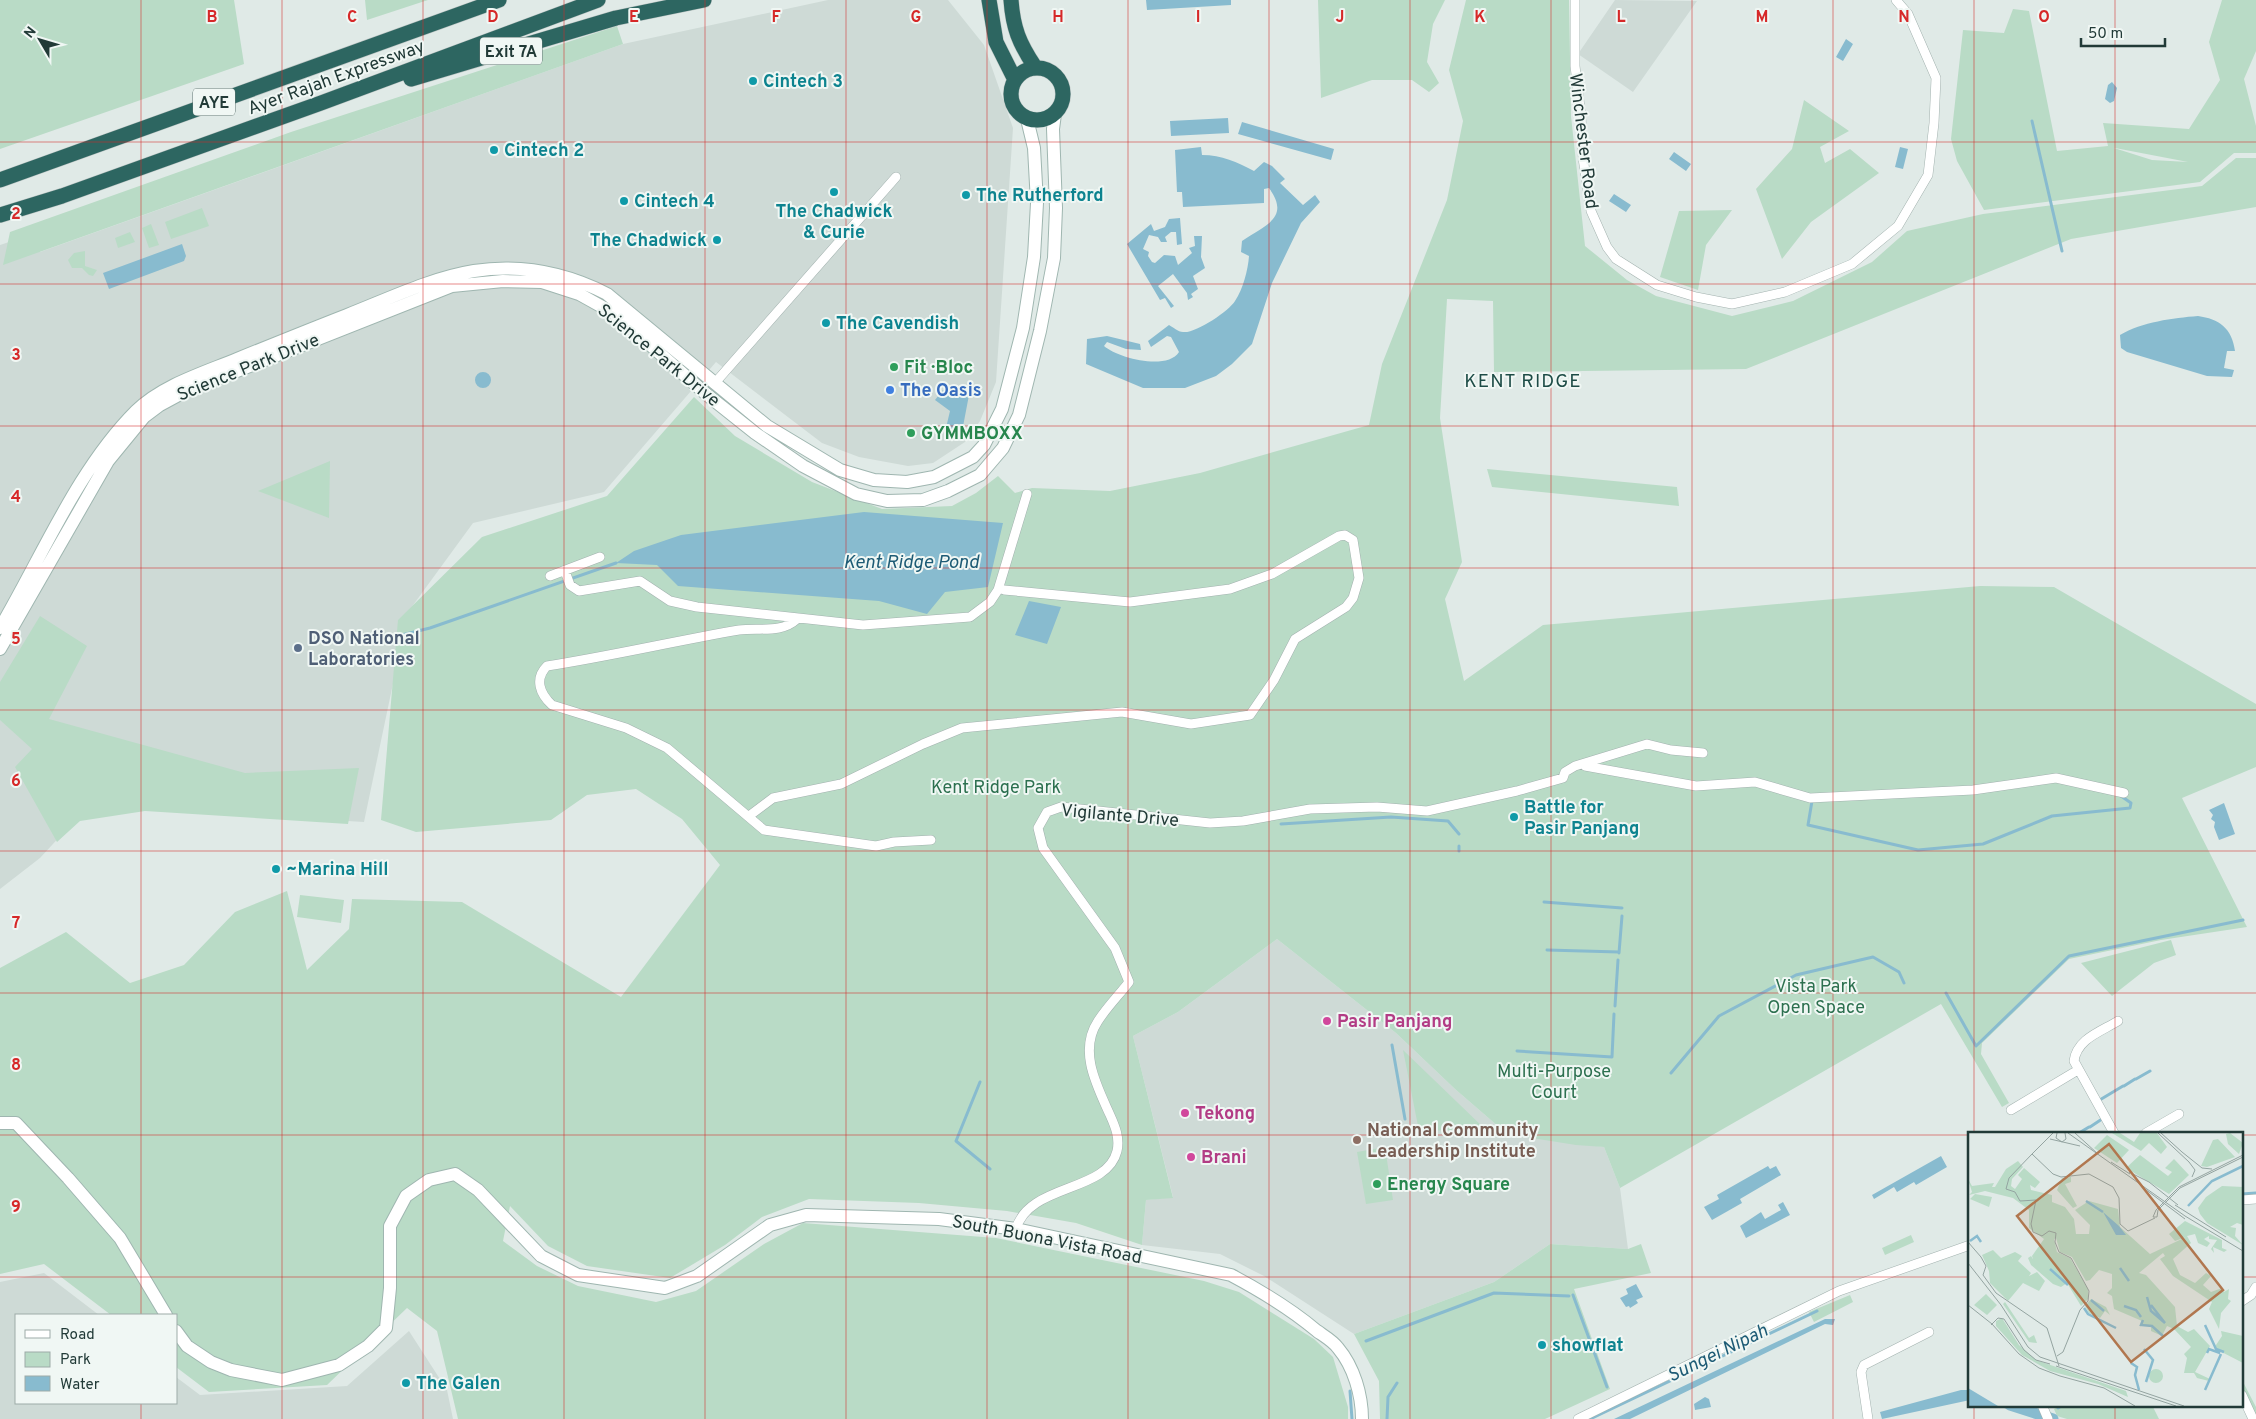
<svg xmlns="http://www.w3.org/2000/svg" width="2256" height="1419" viewBox="0 0 2256 1419" font-family="Overpass,sans-serif">
  <rect width="100%" height="100%" fill="#e0eae7"/>
  <path fill="#cedad6" d="M828 0H948L984 45 1013 128 996 382 980 421 965 442 933 463 908 466 859 457 822 443 716 362 604 492 473 523 408 612 364 822 118 807 77 818 40 858 0 889V245L33 234 40 252 623 44Z
    M1615 0 1697 1 1633 92 1578 54Z
    M1277 939 1396 1033 1455 1089 1507 1134 1604 1147 1620 1188 1628 1249 1550 1244 1494 1282 1354 1334 1264 1276 1220 1254 1142 1245 1146 1200 1173 1197 1133 1036 1178 1012Z
    M44 1273 99 1315H16V1403H176V1377L200 1395 347 1386 409 1331 447 1390 453 1419H0V1282Z"/>
  <path fill="#b9dbc6" fill-rule="evenodd" d="M0 0H234L244 64 0 149Z
    M365 0H428L367 20Z
    M1318 0H1445L1433 24 1427 62 1439 83 1429 92 1412 80H1372L1321 98Z
    M1466 0H1569L1571 116 1585 246 1627 280 1656 296 1732 316 1793 301 1872 262 1907 231 1983 214 2202 186 2236 158H2256V207L2071 239 1746 369 1494 372 1493 301 1447 299 1440 418 1462 562 1445 599 1464 681 1543 625 1980 586 2054 587 2256 704V767L2182 798 2247 927 2161 940 2069 959 1982 1043 1981 1054 2009 1103 2002 1107 1941 1004 1620 1188 1604 1147 1576 1145 1507 1134 1455 1089 1396 1033 1277 939 1178 1012 1133 1036 1173 1198 1146 1200 1142 1245 1076 1223 1007 1211 919 1203 809 1199 762 1217 725 1245 670 1278 587 1266 548 1246 510 1206 503 1241 537 1266 578 1286 656 1302 696 1291 764 1244 803 1223 996 1238 1204 1281 1239 1292 1314 1339 1333 1357 1348 1407V1419H458L437 1331 407 1308 327 1385 209 1392 176 1367V1315H111L44 1264 0 1274V968L66 932 130 983 184 965 235 912 287 891 307 970 349 929 352 899 462 902 621 997 720 865 682 819 636 789 587 795 551 820 416 832 381 820 398 620 482 537 607 496 694 397 735 436 812 482 882 509 952 506 976 493 998 476 1015 493 1032 488 1110 491 1200 473 1369 425 1382 364 1447 200 1463 121 1449 70Z
    M2222 0H2256V51L2244 79 2256 126V153H2234L2200 182 1984 210 1957 161 1951 139 1963 30 2004 33 2013 9 2029 11 2057 151 2108 146 2103 123 2189 129 2220 80 2209 42ZM2114 148H2115L2188 162 2152 160Z
    M617 26 623 44 3 265 10 232 291 132Z
    M1804 100 1849 131 1820 147 1825 163 1850 149 1879 173 1811 222 1782 259 1756 189 1792 149Z
    M202 208 209 226 171 239 165 222Z
    M1732 210 1706 245 1698 290 1660 277 1679 211Z
    M151 224 159 245 149 248 142 228Z
    M130 232 135 242 118 248 115 238Z
    M85 251V266L97 270 93 276 89 275 82 268H72L68 260 74 253Z
    M330 461 329 518 258 491Z
    M1487 469 1677 487 1679 506 1492 487Z
    M40 616 87 646 49 719 245 773 359 768 348 824 145 811 80 821 57 842 15 767 32 749 0 720V682Z
    M300 895 344 900 341 923 297 917Z
    M2171 940 2176 955 2154 963 2112 996 2081 963Z
    M1403 1050 1485 1129 1419 1131Z
    M1385 1147 1393 1200 1366 1204 1357 1152Z
    M1911 1235 1914 1242 1885 1255 1882 1248Z
    M1550 1244 1628 1249 1641 1244 1651 1273 1574 1289 1610 1389 1545 1419H1380L1379 1381 1354 1334 1494 1282Z
    M1850 1295 1853 1302 1814 1322 1809 1312Z
    M2242 1380 2256 1407V1416L2242 1387Z
    M2061 1405H2152L2159 1419H2067L2057 1416 2054 1409Z"/>
  <path fill="#88bbcf" d="M1146 0H1231V5L1147 10Z
    M1846 39 1853 44 1843 61 1836 57Z
    M2112 82 2117 88 2114 101 2110 103 2105 99 2108 85Z
    M1228 118 1229 133 1171 136 1170 121Z
    M1242 122 1334 149 1331 160 1238 134Z
    M1201 147 1202 155C1222 155 1237 162 1254 171L1264 162 1272 166 1285 179 1280 183 1303 205 1315 195 1320 202 1301 223 1272 283 1252 344 1232 364 1216 376 1185 388H1143L1086 364 1087 339 1107 336 1140 344 1141 350 1126 349 1107 342 1104 346C1118 358 1167 371 1179 352L1171 337 1167 336 1151 347 1148 341 1169 325C1173 327 1178 332 1183 332 1195 334 1229 311 1235 301 1243 289 1248 270 1249 256L1241 252 1242 241C1265 225 1291 218 1269 188L1264 189V203L1183 207 1182 192H1177L1175 150Z
    M1900 147 1908 149 1903 169 1895 167Z
    M1674 152 1691 164 1686 171 1669 159Z
    M1614 194 1631 205 1626 212 1609 201Z
    M1180 218 1182 244 1177 245 1176 232H1171L1165 237 1167 242H1161L1158 237 1149 235 1143 249 1149 252 1148 256 1152 262 1155 263 1164 255 1175 256 1178 265 1192 253 1189 248 1195 246 1194 236H1202L1201 257 1205 268 1193 276 1198 289 1191 294 1193 297 1188 300 1187 293 1173 274 1158 286 1174 306 1171 308 1165 298 1160 300 1127 244 1151 224 1154 231 1165 227 1169 219Z
    M182 244 186 256 184 261 109 289 103 273Z
    M2198 316C2219 319 2232 328 2235 351H2227L2224 368 2234 370 2232 377 2207 376 2127 352 2121 348 2120 335C2142 322 2173 318 2198 316Z
    M475 380a8 8 0 1 1 16 0a8 8 0 1 1-16 0Z
    M943 390 969 395 961 437 945 432 950 411 935 400Z
    M864 512 1003 523 988 587 945 592 927 614 879 601 678 586 657 565 616 563 634 551 681 535Z
    M1029 601 1061 607 1047 644 1015 635Z
    M2224 803 2235 834 2219 840 2214 827 2215 822 2211 819 2213 815 2209 810Z
    M1941 1156 1947 1167 1916 1185 1914 1182 1897 1192 1894 1187 1874 1199 1872 1195Z
    M1768 1166 1770 1169 1776 1166 1781 1175 1740 1199 1742 1203 1712 1220 1704 1207 1719 1199 1717 1195Z
    M1783 1202 1790 1215 1746 1238 1740 1226 1761 1212 1765 1219 1781 1210 1778 1205Z
    M1636 1284 1643 1297 1636 1300 1638 1303 1630 1308 1629 1306 1626 1307 1620 1298 1628 1294 1626 1289Z
    M1825 1319H1835L1833 1325 1825 1324 1630 1419H1614Z
    M1961 1390H1970V1400L1882 1419 1880 1412Z
    M1705 1397 1709 1399 1711 1407 1695 1410 1694 1404Z
    M1995 1405H2019L2034 1410 2038 1419Z"/>
  <g fill="none" stroke-linecap="round" stroke-linejoin="round">
    <path stroke="#88bbcf" stroke-width="3" d="M2032 121 2062 251
      M378 641 430 628 616 563
      M1809 800 1812 801 1808 825 1918 850 1983 844 2052 816 2130 808 2131 803 2121 796
      M1281 824 1391 817 1448 821 1459 834
      M1459 846V851
      M1544 902 1622 908
      M1547 950 1619 952
      M1619 953 1622 916
      M1946 993 1976 1046 2069 956 2243 920
      M1615 1006 1618 960
      M1392 1045 1405 1119
      M1517 1051 1612 1057 1614 1014
      M1671 1073 1719 1016 1796 975 1873 957 1899 972 1904 983
      M2136 1079 2150 1071
      M980 1082 956 1141 990 1169
      M2124 1086 2135 1079
      M2098 1101 2123 1086
      M2090 1127 2102 1119
      M2079 1133 2089 1127
      M2242 1194 2256 1193
      M1573 1295 1607 1387
      M1366 1341 1494 1293 1569 1296
      M1350 1391 1352 1419
      M2058 1408 2063 1405
      M1387 1419 1388 1397 1397 1383
      M1590 1419 1817 1311"/>
    <path stroke="#88bbcf" stroke-width="11" d="M2010 1405 2053 1419"/>
    <defs>
      <path id="street" d="M1575 0V66L1581 116 1583 158 1591 211 1607 247 1616 259 1657 285 1696 297 1732 304 1785 292 1852 264 1898 226 1928 175 1934 123 1936 78 1908 14 1896 0
        M714 384 896 177
        M565 571 570 585 579 591 640 581 670 601 697 607 863 625 970 617 990 602 998 590 1027 494
        M550 576 600 557
        M797 619C781 634 759 627 739 630 675 641 611 656 547 666 534 679 540 694 552 705L626 728 667 748 764 830 876 846 894 842 931 840
        M1585 766 1696 786 1755 782 1810 798 1973 790 2056 778 2124 793
        M749 816 773 798 841 784 923 744 962 728 1122 712 1191 724 1250 715 1274 680 1295 639 1346 607 1353 598 1359 578 1353 540 1345 535 1339 536 1272 574 1230 589 1130 602 1004 590
        M2011 1110 2078 1070
        M2114 1133 2074 1061C2077 1039 2100 1032 2118 1021
        M2146 1133 2179 1114
        M2242 1200 2256 1199
        M1016 1229C1029 1183 1107 1193 1117 1151 1120 1138 1115 1126 1110 1115 1097 1086 1078 1051 1098 1021 1107 1007 1119 995 1129 982L1115 948 1043 848 1038 828 1047 812 1061 807 1210 823 1243 821 1310 809 1377 807 1427 811 1517 791 1563 778 1565 772 1575 766 1647 744 1671 750 1703 753
        M2242 1301 2251 1295 2256 1287
        M2242 1395 2253 1419
        M2042 1405 2048 1419
        M1578 1419 1839 1291 1970 1245
        M1868 1419 1861 1372 1864 1365 1929 1332"/>
      <path id="secondary" d="M0 628C42 557 77 470 136 411 163 385 203 373 237 359 274 344 311 329 347 315 388 299 431 278 474 271 520 264 566 273 607 294L767 426 840 470 874 480 907 482 934 477 973 457 984 445 1002 409 1023 328 1034 257 1037 203 1034 148 1027 119
        M0 649 108 461 144 417 160 405 184 392 452 286 503 281 542 282 579 294 615 314 706 394 755 433 803 466 856 494 887 501 923 500 948 491 980 475 1003 448 1019 415 1040 331 1054 258 1056 208 1053 129 1055 114
        M0 1123H16L68 1178 120 1238 166 1315
        M176 1331 187 1346 211 1362 231 1370 282 1380 339 1365 368 1346 386 1328 390 1288V1226L406 1196 429 1180 455 1174 478 1190 541 1256 578 1275 665 1288 697 1276 770 1225 806 1215 939 1219 1016 1229 1231 1275C1261 1291 1291 1309 1317 1331 1324 1336 1333 1341 1338 1348 1354 1367 1362 1395 1362 1419"/>
      <path id="highway" d="M989 0 996 42 1014 78
        M1011 0C1013 28 1019 43 1035 67
        M1011 94a26 26 0 1 1 52 0a26 26 0 1 1-52 0Z
        M411 79 616 18 704 0
        M0 180 499 0
        M0 215 62 196 321 103 598 0"/>
    </defs>
    <use href="#street" stroke="#a3b2af" stroke-width="10"/>
    <use href="#secondary" stroke="#9fb6b0" stroke-width="14"/>
    <use href="#highway" stroke="#bcc4c3" stroke-width="16"/>
    <use href="#street" stroke="#fff" stroke-width="9"/>
    <use href="#secondary" stroke="#fff" stroke-width="12"/>
    <use href="#highway" stroke="#2d6661" stroke-width="15"/>
  </g>
  <path fill="none" stroke="#d62828" stroke-width="1" stroke-opacity="0.55" d="M141 0V1315M282 0V1419M423 0V1419M564 0V1419M705 0V1419M846 0V1419M987 0V1419M1128 0V1419M1269 0V1419M1410 0V1419M1551 0V1419M1692 0V1419M1833 0V1419M1974 0V1133M2115 0V1133M0 142H2256M0 284H2256M0 426H2256M0 568H2256M0 710H2256M0 851H2256M0 993H2256M0 1135H1970M2242 1135H2256M0 1277H1970M2242 1277H2256M141 1403V1419M1974 1405V1419M2115 1405V1419"/>
  <g fill="#0f9aa8" stroke="#f0f7f4" stroke-width="2">
    <circle cx="753" cy="81" r="5"/>
    <circle cx="494" cy="150" r="5"/>
    <circle cx="834" cy="192" r="5"/>
    <circle cx="966" cy="195" r="5"/>
    <circle cx="624" cy="201" r="5"/>
    <circle cx="717" cy="240" r="5"/>
    <circle cx="826" cy="323" r="5"/>
    <circle cx="1514" cy="817" r="5"/>
    <circle cx="276" cy="869" r="5"/>
    <circle cx="1542" cy="1345" r="5"/>
    <circle cx="406" cy="1383" r="5"/>
  </g>
  <g fill="#2e9e5b" stroke="#f0f7f4" stroke-width="2">
    <circle cx="894" cy="367" r="5"/>
    <circle cx="911" cy="433" r="5"/>
    <circle cx="1377" cy="1184" r="5"/>
  </g>
  <circle fill="#3f7fe0" stroke="#f0f7f4" stroke-width="2" cx="890" cy="390" r="5"/>
  <circle fill="#5c6f8a" stroke="#f0f7f4" stroke-width="2" cx="298" cy="648" r="5"/>
  <g fill="#d1479c" stroke="#f0f7f4" stroke-width="2">
    <circle cx="1327" cy="1021" r="5"/>
    <circle cx="1185" cy="1113" r="5"/>
    <circle cx="1191" cy="1157" r="5"/>
  </g>
  <circle fill="#8d6e63" stroke="#f0f7f4" stroke-width="2" cx="1357" cy="1140" r="5"/>
  <g text-anchor="middle" stroke-width="4" stroke-linejoin="round" paint-order="stroke">
    <g fill="#f0f7f4" stroke="#5f7370" stroke-width="1">
      <rect x="480" y="37.5" width="62" height="27" rx="4"/>
      <rect x="193" y="88.5" width="42" height="27" rx="4"/>
    </g>
    <g font-size="16" font-weight="bold" fill="#213a37">
      <text x="511" y="57">Exit 7A</text>
      <text x="214" y="108">AYE</text>
    </g>
    <g font-size="18" fill="#213a37" stroke="#f0f7f4">
      <text transform="translate(336 77) rotate(-20)" y="6">Ayer Rajah Expressway</text>
      <text transform="translate(1584 141) rotate(83)" y="6">Winchester Road</text>
      <text transform="translate(659 355) rotate(39)" y="6">Science Park Drive</text>
      <text transform="translate(248 367) rotate(-22)" y="6">Science Park Drive</text>
      <text transform="translate(1120 815) rotate(5)" y="6">Vigilante Drive</text>
      <text transform="translate(1047 1239) rotate(11)" y="6">South Buona Vista Road</text>
    </g>
    <g font-size="18" font-weight="bold" fill="#0d838f" stroke="#f0f7f4" text-anchor="start">
      <text x="763" y="87">Cintech 3</text>
      <text x="504" y="156">Cintech 2</text>
      <text x="976" y="201">The Rutherford</text>
      <text x="634" y="207">Cintech 4</text>
      <text x="834" y="217" text-anchor="middle">The Chadwick<tspan x="834" dy="21">&amp; Curie</tspan></text>
      <text x="707" y="246" text-anchor="end">The Chadwick</text>
      <text x="836" y="329">The Cavendish</text>
      <text x="1524" y="813">Battle for<tspan x="1524" dy="21">Pasir Panjang</tspan></text>
      <text x="286" y="875">~Marina Hill</text>
      <text x="1552" y="1351">showflat</text>
      <text x="416" y="1389">The Galen</text>
    </g>
    <g font-size="18" font-weight="bold" fill="#27864d" stroke="#f0f7f4" text-anchor="start">
      <text x="904" y="373">Fit · Bloc</text>
      <text x="921" y="439">GYMMBOXX</text>
      <text x="1387" y="1190">Energy Square</text>
    </g>
    <g font-size="18" font-weight="bold" fill="#366cbe" stroke="#f0f7f4" text-anchor="start">
      <text x="900" y="396">The Oasis</text>
    </g>
    <g font-size="18" font-weight="bold" fill="#4e5e75" stroke="#f0f7f4" text-anchor="start">
      <text x="308" y="644">DSO National<tspan x="308" dy="21">Laboratories</tspan></text>
    </g>
    <g font-size="18" fill="#2c704f" stroke="#f0f7f4">
      <text x="996" y="793">Kent Ridge Park</text>
      <text x="1816" y="992">Vista Park<tspan x="1816" dy="21">Open Space</tspan></text>
      <text x="1554" y="1077">Multi-Purpose<tspan x="1554" dy="21">Court</tspan></text>
    </g>
    <g font-size="18" font-weight="bold" fill="#b23c85" stroke="#f0f7f4" text-anchor="start">
      <text x="1337" y="1027">Pasir Panjang</text>
      <text x="1195" y="1119">Tekong</text>
      <text x="1201" y="1163">Brani</text>
    </g>
    <g font-size="18" font-weight="bold" fill="#785e54" stroke="#f0f7f4" text-anchor="start">
      <text x="1367" y="1136">National Community<tspan x="1367" dy="21">Leadership Institute</tspan></text>
    </g>
    <g font-size="19" letter-spacing="1" fill="#1d4c46" stroke="#f0f7f4">
      <text x="1523" y="387">KENT RIDGE</text>
    </g>
    <g font-size="19" font-style="italic" fill="#1d5b75" stroke="#f0f7f4">
      <text x="911" y="568">Kent Ridge Pond</text>
      <text transform="translate(1717 1352) rotate(-26)" y="7">Sungei Nipah</text>
    </g>
  </g>
  <g transform="translate(1968 1132)">
    <rect width="275" height="275" fill="#e0eae7"/>
    <path d="M144 1H152L166 10 172 1H189L199 15 193 22 181 11 173 19ZM262 1 275 11 271 22 260 12 258 2ZM139 3 161 18 149 31 126 16ZM250 7 267 25 239 35 233 34 245 8ZM172 23 200 44 204 40 197 36 206 27 221 43 201 62 158 36ZM50 29 55 35 44 47 43 54 47 57 54 47 50 43 56 36 72 50 67 56 62 53 63 58 84 63V70L97 75 106 87 108 102H121L122 93 107 78 121 69 150 77 152 95 182 122 218 105 207 109 201 102 217 89 254 108V116L259 118 256 120 245 115 246 121 243 117 249 108 241 107V104L236 107 242 111 239 115 230 111 227 102 219 104 223 111 205 127 212 143 227 151 238 141 243 144 235 153 243 160 254 156 256 160 261 157 260 167 263 169 253 181 251 197 241 177 244 170 205 144 192 127 197 124 195 121 171 141 178 143 207 175 209 194 220 200 226 197 242 214 227 240 242 247 253 223 241 249 229 246 226 241H216L219 226 216 222 223 215 206 197 199 194 194 204 183 199V194L173 193 171 198 174 189 146 177 144 164 139 161 144 156V142L131 138 122 148 118 149 104 125 92 120 88 106 86 107 89 120 102 126 120 157V167L113 174 99 151 93 155 85 152 63 133 60 126 63 124 65 127 64 124 76 107 61 96V78L45 66 17 59 1 63 4 60 0 47 4 54 26 51 24 55H27L38 37ZM103 45V50L97 52 109 74 105 76 89 58 94 46ZM254 54 275 55V93L269 91 262 95 268 96 267 104 275 113 239 91 232 82 230 76 238 65ZM7 62 24 65 21 75 2 67ZM25 118 33 126 47 120 54 124 50 129 63 141 61 144 69 140 77 149 71 159 55 151 40 169 22 151 21 139 14 123ZM18 162 29 173 19 183 6 173ZM123 167 138 175 142 183 137 179 132 186 121 181 117 174ZM37 170 61 206 66 203 69 211 61 210 35 172ZM34 186 51 213 68 228 158 259 160 265 130 252 82 239 54 223 28 194V189ZM253 199 275 204V231L246 216 254 204ZM181 244a7 7 0 1 1 14 0a7 7 0 1 1-14 0Z" fill="#b9dbc6"/>
    <path d="M135 80 151 94 158 103H148ZM0 256 30 274H0Z" fill="#88bbcf"/>
    <path fill="none" stroke="#88bbcf" stroke-width="2.5" d="M118 69 135 80M220 74 244 49 275 34M2 109 9 104 13 110M152 136 161 149M82 137 100 153M179 165 183 179 197 191 183 173M123 168 136 179M156 174 168 178 173 185M116 176 120 182 148 196M175 188 173 193 184 194 195 204M237 193 248 217 256 220M176 217 185 228 178 250M239 221 241 217 252 221M163 231 169 235 167 243 171 258M237 258 253 222"/>
    <path fill="none" stroke="#94a4a1" stroke-width="1" d="M85 1 64 22 85 42 93 45 121 42 145 55 151 66 152 92 160 99 187 86M89 1 88 6 94 10 98 7 97 1M100 1 217 84 275 119M107 1 130 22M190 1 221 30M193 1 214 20M82 7 112 14M214 20 234 36 244 37M64 22 41 46 38 57 47 60 52 69 68 68 63 92 65 100 74 104 81 99 88 101 87 110 91 120 103 126 121 159 120 169 112 178 95 220 89 224M275 23 211 55 188 78 185 85H189L190 78 212 56 275 25M143 30 162 42M221 30 227 38 224 45M161 40 181 50 210 73M173 54 217 87M207 73 258 105M0 110 13 125 18 134 15 143 28 161 79 196 91 234M0 131 33 173 60 215 72 225 216 274M0 173 24 192M24 192 51 222 71 236 92 244 136 256 167 274M23 193 30 186 36 187 56 218 68 228 82 232M88 234 208 274"/>
    <path fill="#b1774f" fill-opacity="0.15" stroke="#b1774f" stroke-width="2.5" d="M141 12 255 158 163 230 49 84Z"/>
    <rect width="275" height="275" fill="none" stroke="#213a37" stroke-width="2.5"/>
  </g>
  <g font-size="16" text-anchor="middle" font-weight="bold" fill="#d62828" stroke="#f0f7f4" stroke-width="4" stroke-linejoin="round" paint-order="stroke">
    <text x="212" y="22">B</text>
    <text x="352" y="22">C</text>
    <text x="493" y="22">D</text>
    <text x="634" y="22">E</text>
    <text x="776" y="22">F</text>
    <text x="916" y="22">G</text>
    <text x="1058" y="22">H</text>
    <text x="1198" y="22">I</text>
    <text x="1340" y="22">J</text>
    <text x="1480" y="22">K</text>
    <text x="1621" y="22">L</text>
    <text x="1762" y="22">M</text>
    <text x="1904" y="22">N</text>
    <text x="2044" y="22">O</text>
    <text x="16" y="219">2</text>
    <text x="16" y="360">3</text>
    <text x="16" y="502">4</text>
    <text x="16" y="644">5</text>
    <text x="16" y="786">6</text>
    <text x="16" y="928">7</text>
    <text x="16" y="1070">8</text>
    <text x="16" y="1212">9</text>
  </g>
  <rect x="15" y="1314" width="162" height="90" fill="#f0f7f4" stroke="#9daba8"/>
  <rect x="25" y="1330" width="25" height="8" fill="#ffffff" stroke="#9daba8"/>
  <text x="60" y="1339" font-size="15" fill="#213a37">Road</text>
  <rect x="25" y="1352" width="25" height="15" fill="#b9dbc6" stroke="#9daba8"/>
  <text x="60" y="1364" font-size="15" fill="#213a37">Park</text>
  <rect x="25" y="1376" width="25" height="15" fill="#88bbcf" stroke="#9daba8"/>
  <text x="60" y="1389" font-size="15" fill="#213a37">Water</text>
  <g transform="translate(40 40) rotate(308)" stroke="#f0f7f4" stroke-width="4" paint-order="stroke">
  <path d="M0-4L9 19L0 12L-9 19Z" fill="#213a37"/>
  <text y="-8" font-size="14" font-weight="bold" text-anchor="middle" fill="#213a37">N</text>
  </g>
  <path d="M2081 38v8h84v-8" fill="none" stroke="#213a37" stroke-width="2.5"/>
  <text x="2088" y="38" font-size="15" fill="#213a37" stroke="#f0f7f4" stroke-width="4" paint-order="stroke">50 m</text>
</svg>
